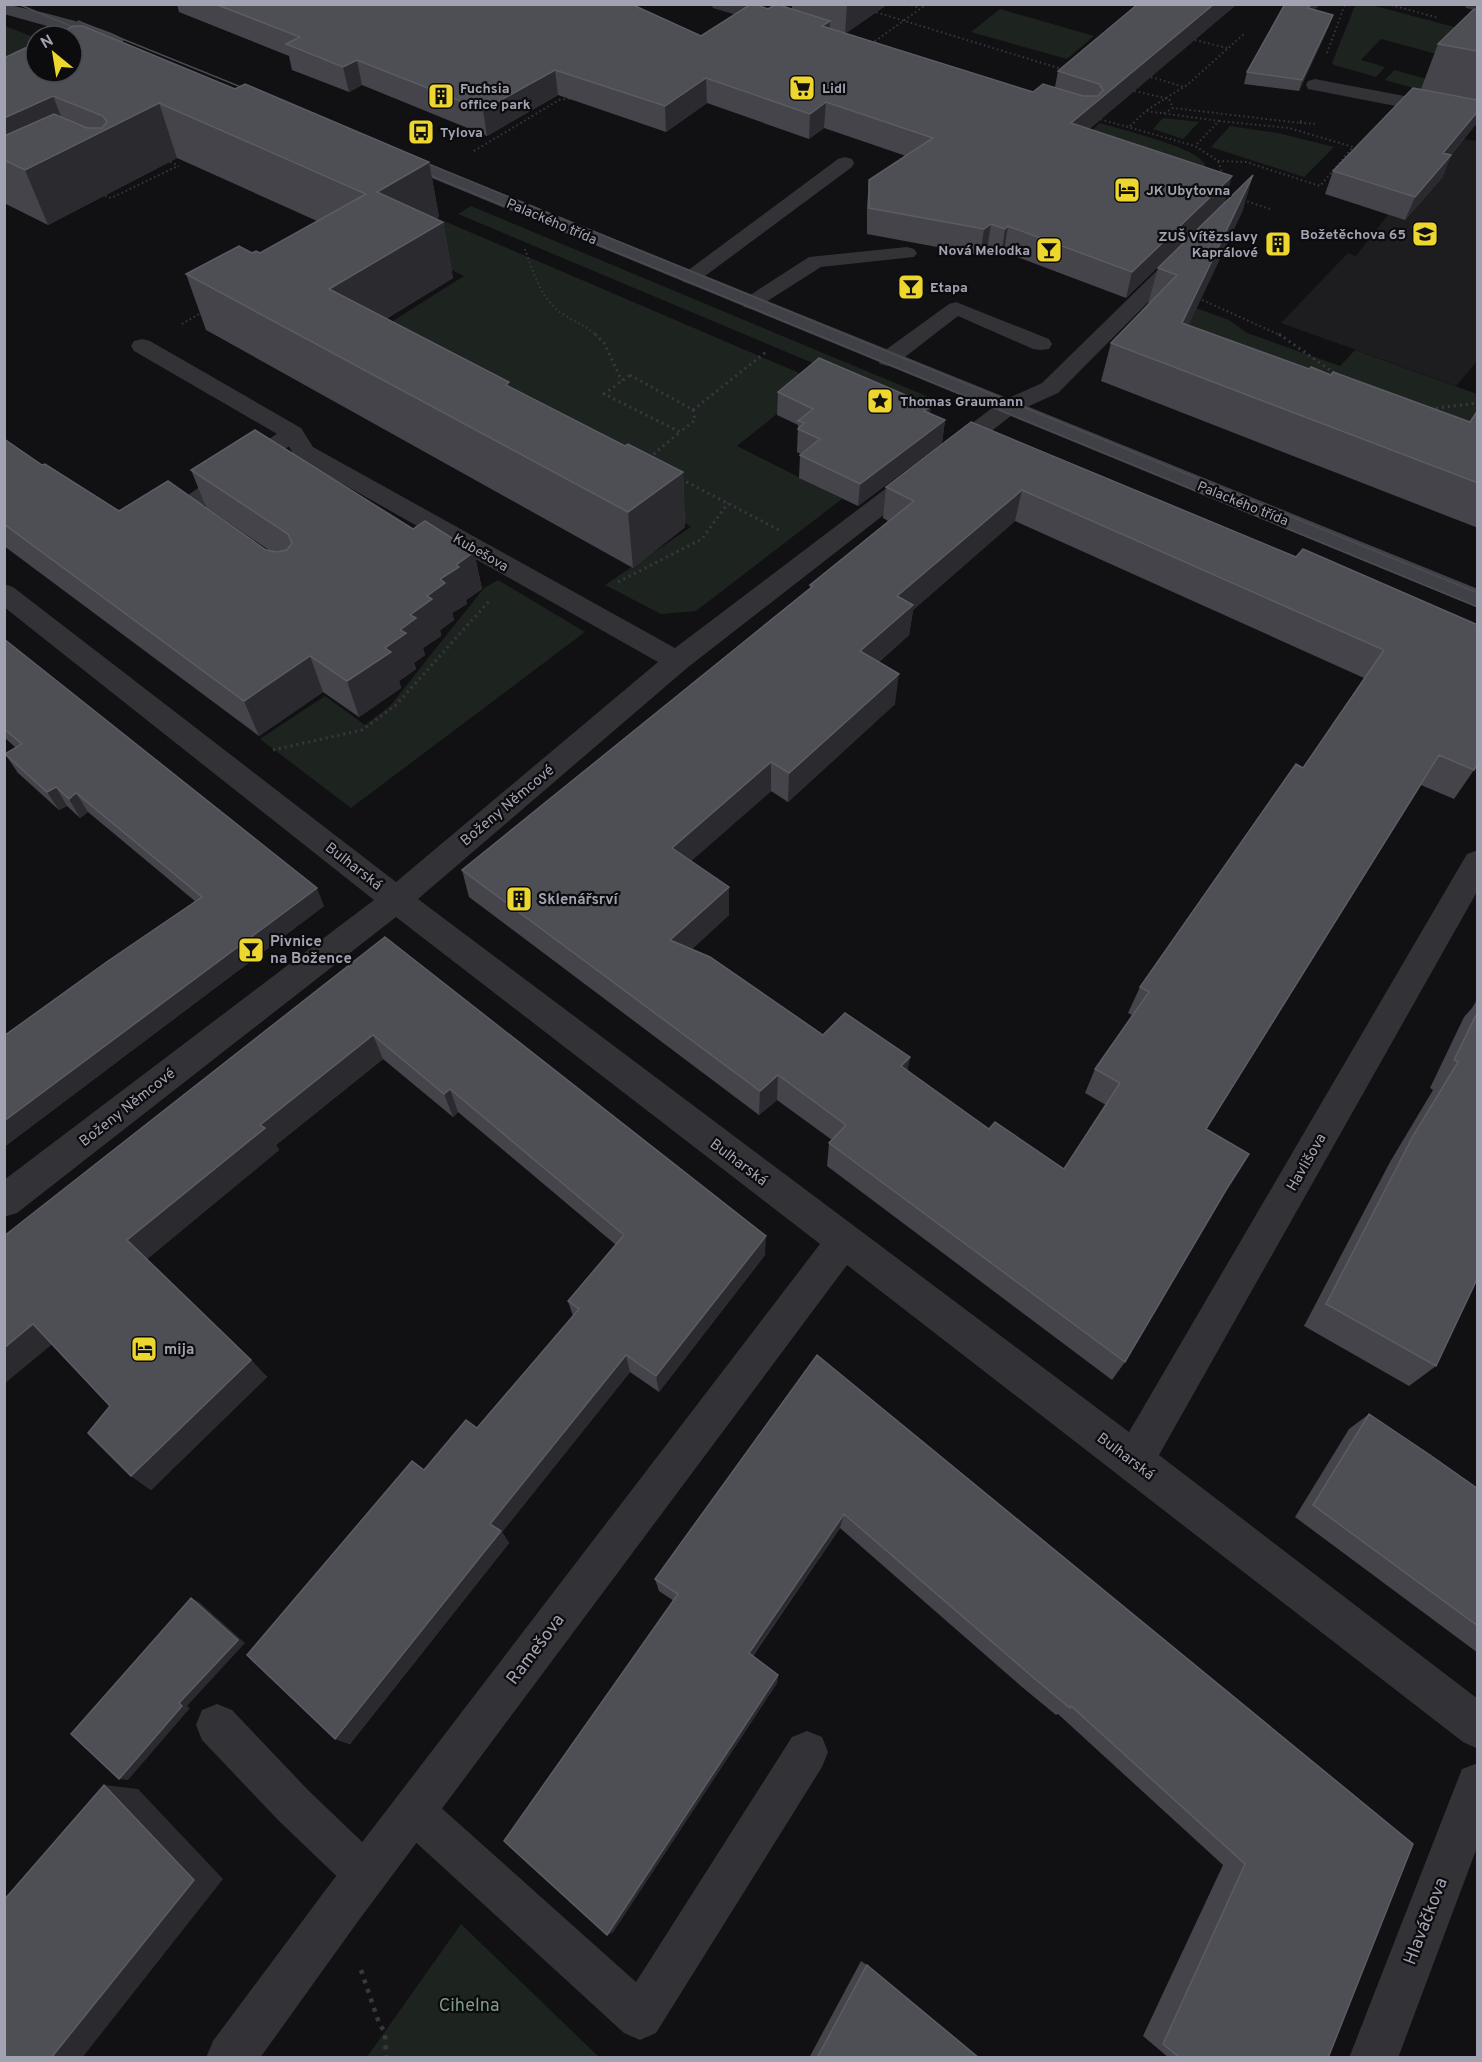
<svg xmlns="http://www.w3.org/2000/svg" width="1482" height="2062" viewBox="0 0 1482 2062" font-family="Overpass,sans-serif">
  <rect width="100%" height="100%" fill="#111012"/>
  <path fill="#1d1c1f" d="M1466 136 1464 139 1477 141V361L1456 386 1281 323 1348 253 1356 256 1388 215 1358 204 1363 198Z"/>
  <path fill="#1d241f" d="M1357 5H1371L1477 33V65L1381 39 1361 60 1385 67 1376 77 1334 65 1332 63 1354 8Z
    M1000 9 1094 36 1067 59 971 32Z
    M5 26 36 38V72H72L102 67 5 109Z
    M1394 70 1449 85 1441 96 1385 80Z
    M1163 118 1199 122 1183 139 1153 129Z
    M1100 123C1121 130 1193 146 1204 163 1210 173 1213 187 1217 198L1071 150Z
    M1230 126 1278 133 1334 147 1304 177 1211 147Z
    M471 206 936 400 922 409 458 214Z
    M444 221 818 381 737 446 842 499 696 611 661 614 605 585 691 527 614 480 358 343 464 276 401 246Z
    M1185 304 1229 320 1247 333 1340 366 1355 350 1477 394V457L1141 326Z
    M498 580 585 632 351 808 260 739 325 696 365 725 390 706 484 588Z
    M461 1924 599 2057H367Z"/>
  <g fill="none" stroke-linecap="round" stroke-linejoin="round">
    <path stroke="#38383e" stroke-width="2" stroke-dasharray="1.5 3" stroke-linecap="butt" d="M907 4 920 8
      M1387 4 1439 18
      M872 11 1065 70
      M1195 40 1227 48
      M871 44 927 4
      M1327 53 1345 4
      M1151 77 1184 87
      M1130 90 1169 99 1173 108
      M1147 110 1187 85 1245 33
      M1164 113 1173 108 1300 123 1302 118
      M1096 118 1195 146 1218 161 1223 175
      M1300 123 1318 124
      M1130 126 1146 111 1219 121 1195 146
      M474 151 559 100 573 98
      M166 160 179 166
      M1218 161 1246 162 1320 186 1353 147 1289 128 1219 121
      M101 194 111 198 178 166
      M1243 200 1270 209
      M525 249C532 269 539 292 554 307 566 319 584 323 597 336
      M1198 298 1282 336
      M182 324 204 311"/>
    <path stroke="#38383e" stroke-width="3" stroke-dasharray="2 4" stroke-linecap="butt" d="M595 334 604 343 622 381
      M1279 334 1337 375
      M630 375 693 410 695 420 680 432 604 394Z
      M1430 409 1478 403
      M693 410 766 352
      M649 458 680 432
      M681 479 781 531
      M618 582 702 539 728 503
      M273 750 362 730 396 705 490 600"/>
    <path stroke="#38383e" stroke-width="4.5" stroke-dasharray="4 6" stroke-linecap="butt" d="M361 1970 379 2023 385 2033 386 2058"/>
    <path fill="#323237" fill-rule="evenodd" d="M845 157 852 159 854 163 852 167 697 282 690 284 683 282 680 278 683 274 838 159Z
      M907 247 914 249 917 253 914 257 821 267 758 307 751 309 744 307 741 303 744 299 809 257Z
      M956 302 1049 339 1052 344 1049 349 1041 350 1033 349 958 316 896 364 888 366 880 364 877 359 880 354 949 304Z
      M293 426 301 428 304 433 301 438 202 507 220 518 223 524 220 530C204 534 183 521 174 507L178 502 285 428Z
      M217 1704 232 1710 308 1790 381 1860 388 1875 381 1890 366 1897 351 1890 278 1820 202 1740 196 1725 202 1710Z
      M807 1731 822 1737 828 1752 822 1767 656 2033 640 2040 624 2033 398 1826 392 1811 398 1796 413 1790 428 1796 636 1982 792 1737Z"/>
    <path fill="#323237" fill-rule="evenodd" d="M711 4H739L789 20 792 24 789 28 783 29 713 8Z
      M1464 4H1478V11L1466 8Z
      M1315 79 1478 110V122L1308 89 1306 85 1308 81Z
      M1185 248 1192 250 1196 254 1192 258 1058 393 1016 412 687 668 418 899 1129 1432 1467 854 1478 850V890L1159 1455 1478 1699V1749L1463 1742 847 1265 356 1924 260 2058H206L213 2041 324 1892 820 1244 396 917 17 1213 4 1217V1180L374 900 4 607V584L13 587 396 882 658 662 295 457 284 438 134 351 131 346 134 341 142 339 150 341 301 428 313 447 675 648 1000 402 1042 383 1178 250Z
      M1478 1763V1845L1398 2058H1349L1462 1769Z"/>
    <path fill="#404047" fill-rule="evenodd" d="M4 4C22 7 116 29 124 40L121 44 115 45 4 14Z
      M390 148 1478 589V608L383 158 380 154 383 150Z"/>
    <path stroke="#4b4b52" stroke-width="1.5" d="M18 4 87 33
      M78 21 256 93
      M414 158 1478 593
      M417 170 1478 607"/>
  </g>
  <path fill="#44444a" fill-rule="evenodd" d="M177 4H631L701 36 768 9H792V4H888L846 33 1033 92 1055 87 1058 71 1237 4 1089 129 1225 202 1126 298 1004 252 1001 255 987 250 980 255 867 234V206L869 180 906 156 824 128 809 139 707 103 666 132 558 95 487 136 362 85 349 92 292 70 289 56 179 12Z
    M1285 4H1320L1314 10 1333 15 1329 26 1299 91 1244 84 1247 72Z
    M1478 10V120L1476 124 1451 155 1442 178 1405 220 1325 194 1333 171 1421 89 1438 44Z
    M4 58 235 89 429 162 439 217 436 219 443 222 453 278 386 319 510 387 625 446 683 472 685 527 633 568 206 330 186 274 252 253H260L317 221 177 158 48 225 4 203Z
    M1253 175 1242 212 1188 325 1309 369 1331 375 1470 422 1478 410V528L1101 381 1111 343 1148 304 1158 268Z
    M778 392 930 414 945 420 942 443 858 506 799 478 800 455 801 454 797 452 798 425 777 415Z
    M971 422 1296 557 1478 625 1474 770 1454 799 1421 785 1206 1129 1226 1190 1125 1362 1112 1380 827 1166 829 1143 832 1140 777 1100 759 1115 469 897 462 870 810 588V585L888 521 883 518 886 487ZM1015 521 1364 678 1303 768 1140 987 1128 1013 1132 1015 1095 1069 1085 1093 1106 1105 1064 1169 989 1129 907 1071 910 1057 823 1035 692 949 729 915V887L691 861 771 791 788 802 895 704 879 662 909 635 913 610Z
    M4 439 42 465 119 511 270 551 206 507 191 470 413 529 474 552 482 589 466 600 467 604 452 613 454 620 440 630 441 636 423 648 425 655 414 663 416 669 399 681 401 688 359 717 323 692 259 736 4 546Z
    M4 639 324 906 4 1147V1036L196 902 88 812 80 818 67 806 59 810 18 773 5 754 16 748 4 737Z
    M385 937 765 1255 659 1392 630 1372 502 1532 509 1543 350 1744 335 1739 424 1470 477 1428 573 1316 568 1301 616 1245 458 1112 453 1117 383 1059 276 1145 279 1150 147 1259 251 1360 267 1377 151 1490 131 1476 110 1406 52 1345Z
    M1478 998V1277L1436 1366 1409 1386 1304 1326 1390 1162 1433 1090 1430 1088 1464 1017 1472 1008Z
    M817 1355 1413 1844 1328 2058H1169L1143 2036 1223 1865 1058 1714 1056 1715 1022 1687 840 1528 753 1656 778 1675 777 1683 613 1932 607 1935 674 1601 659 1591 655 1579Z
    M1369 1414 1478 1489V1653L1295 1517 1349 1429Z
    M861 1961 867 1965 979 2058H809Z"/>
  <path fill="#2b2b2f" d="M847 4H888L845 34Z
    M1214 4H1237L1066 149 1071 123Z
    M1312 4H1320L1304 19 1308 8Z
    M1333 15 1329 26 1299 91 1302 80Z
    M830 21 829 45 822 26Z
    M357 60 362 85 349 92 343 67Z
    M555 70 558 95 487 136 483 110Z
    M706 78 707 103 666 132 665 106Z
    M53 96 73 146 159 103 177 158 48 225 25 170 4 160V118Z
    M826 102 824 128 809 139 810 114Z
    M1478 111V120L1476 124 1444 163 1451 155 1442 178 1405 220 1415 197 1443 153Z
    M429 162 439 217 389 248 377 192Z
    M1253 175 1242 212 1172 361 1182 323Z
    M1232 176 1225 202 1126 298 1132 272Z
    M443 222 453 278 343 345 329 289Z
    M991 224 987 250 980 255 984 229Z
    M1008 226 1004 252 1001 255 1005 229Z
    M931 406 928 429 924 411Z
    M945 420 942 443 858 506 860 484Z
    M683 472 685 527 633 568 628 512Z
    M1022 490 1015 521 913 610 909 635 857 681 860 651 897 596Z
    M474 552 482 589 466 600 467 604 452 613 454 620 440 630 441 636 423 648 425 655 414 663 416 669 399 681 401 688 359 717 347 681 385 648 400 630 410 615 427 596 440 579 456 565Z
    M310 656 323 692 259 736 244 701Z
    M899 674 895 704 788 802 789 773Z
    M771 762V791L674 876 672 848Z
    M56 787 67 806 59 810 47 792Z
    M76 793 88 812 80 818 69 799Z
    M729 887V915L672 967 670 940Z
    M317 888 324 906 4 1147V1121Z
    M373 1035 383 1059 276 1145 279 1150 146 1260 127 1240 260 1125Z
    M910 1057 905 1082 901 1066Z
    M778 1075 777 1100 759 1115 760 1091Z
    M450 1089 458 1112 453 1117 444 1094Z
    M766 1236 765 1255 659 1392 656 1376Z
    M33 1324 55 1342 4 1384V1348Z
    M626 1355 630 1372 502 1532 509 1543 350 1744 335 1739 490 1524Z
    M251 1360 267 1377 151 1490 131 1476Z
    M844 1514 840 1528 748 1662 749 1653Z
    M191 1598 199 1602 245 1643 187 1706 190 1708 128 1780 119 1779 179 1703Z
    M778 1675 777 1683 613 1932 607 1935Z
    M104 1785 138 1789 223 1879 82 2058H51Z"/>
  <path fill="#4e4e55" stroke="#5b5c64" stroke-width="1.5" fill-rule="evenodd" d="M215 4H631L701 36 751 4H755L768 9 776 4 830 21 822 26 1033 92 1043 84 1083 96H1098L1103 90 1099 84 1058 71 1138 4H1214L1071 123 1232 176 1132 272 1008 226 1005 229 991 224 984 229 869 208V180L933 138 826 102 810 114 706 78 665 106 555 70 483 110 357 60 343 67 286 44 300 37Z
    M1285 4H1312L1308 8 1333 15 1302 80 1247 72Z
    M1474 9 1478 10V51L1438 44Z
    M74 26H83L235 89 245 84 429 162 377 192 443 222 329 289 509 382 506 385 625 446 628 444 683 472 628 512 186 274 239 246 252 253 256 251 260 253 366 194 159 103 25 170 4 160V136L54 114 87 128H102L107 122 103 116 53 96 4 118V58L36 43V72H72V36H52Z
    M1413 88 1478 100V111L1443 153 1451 155 1415 197 1333 171Z
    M1253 175 1182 323 1309 369 1311 367 1331 375 1333 372 1470 422 1478 410V483L1111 343 1177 275 1158 268Z
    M819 358 931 406 924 411 945 420 860 484 800 455 820 439 798 429 804 423 798 421 813 409 778 392Z
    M971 422 1296 557 1303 549 1478 625V763L1474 770 1439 755 1206 1129 1249 1154 1226 1190 1125 1362 829 1143 846 1125 778 1075 760 1091 462 870 813 586 810 585 914 501 886 487ZM1022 490 1384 650 1303 768 1296 764 1140 987 1149 992 1095 1069 1120 1083 1064 1169 995 1122 989 1129 901 1066 910 1057 845 1013 823 1035 710 957 670 940 729 887 672 848 771 762 789 773 899 674 860 651 913 605 897 596Z
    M255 430 413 529 425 521 474 552 456 565 459 567 440 579 445 583 427 596 432 599 410 615 416 618 400 630 406 633 385 648 391 652 347 681 310 656 244 701 4 524V439L42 465 45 464 119 511 168 481 266 550 277 552 287 550 292 543 288 534 191 470Z
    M4 639 317 888 4 1121V1036L108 961 202 897 76 793 69 799 56 787 47 792 5 754 22 744 4 729Z
    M385 937 766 1236 656 1376 626 1355 490 1524 501 1531 335 1739 247 1655 412 1461 424 1470 466 1420 477 1428 579 1309 568 1301 624 1235 450 1089 444 1094 373 1035 260 1125 265 1128 127 1240 251 1360 131 1476 88 1433 110 1406 33 1324 4 1348V1236Z
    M1478 1011V1277L1436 1366 1326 1304 1413 1136 1458 1062 1454 1060Z
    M817 1355 1413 1844 1328 2058H1180L1163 2044 1245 1864 1071 1706 1070 1708 1035 1679 844 1514 749 1653 778 1675 607 1935 504 1841 678 1594 655 1579Z
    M1369 1414 1430 1455 1478 1489V1626L1313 1505Z
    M191 1598 238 1640 179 1703 182 1706 119 1779 71 1734Z
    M104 1785 194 1880 51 2058H4V1900Z
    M867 1965 979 2058H817Z"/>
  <defs>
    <symbol id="supermarket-square" viewBox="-11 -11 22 22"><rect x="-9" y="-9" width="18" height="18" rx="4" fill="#edd62d" stroke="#0c0b0d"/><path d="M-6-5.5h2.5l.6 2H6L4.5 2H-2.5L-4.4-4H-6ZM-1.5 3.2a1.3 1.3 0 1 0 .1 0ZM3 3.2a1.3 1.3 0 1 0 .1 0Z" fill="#111"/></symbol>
    <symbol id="building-square" viewBox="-11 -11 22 22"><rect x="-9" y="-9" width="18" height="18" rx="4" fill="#edd62d" stroke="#0c0b0d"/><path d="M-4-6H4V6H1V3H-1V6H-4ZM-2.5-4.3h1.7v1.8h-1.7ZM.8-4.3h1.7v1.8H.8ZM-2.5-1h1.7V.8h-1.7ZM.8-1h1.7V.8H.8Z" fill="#111"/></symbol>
    <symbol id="bus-square" viewBox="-11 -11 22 22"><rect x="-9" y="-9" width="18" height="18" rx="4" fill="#edd62d" stroke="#0c0b0d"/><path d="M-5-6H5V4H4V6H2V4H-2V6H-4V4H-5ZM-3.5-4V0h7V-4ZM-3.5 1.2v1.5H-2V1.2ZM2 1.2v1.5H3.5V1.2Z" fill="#111"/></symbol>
    <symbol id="hotel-square" viewBox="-11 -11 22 22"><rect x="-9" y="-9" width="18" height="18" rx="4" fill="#edd62d" stroke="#0c0b0d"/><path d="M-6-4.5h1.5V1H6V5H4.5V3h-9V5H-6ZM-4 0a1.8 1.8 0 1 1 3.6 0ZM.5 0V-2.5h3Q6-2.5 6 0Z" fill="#111"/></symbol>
    <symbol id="school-square" viewBox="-11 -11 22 22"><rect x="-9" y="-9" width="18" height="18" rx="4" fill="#edd62d" stroke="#0c0b0d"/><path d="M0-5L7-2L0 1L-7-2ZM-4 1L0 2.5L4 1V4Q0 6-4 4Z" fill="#111"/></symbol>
    <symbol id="bar-square" viewBox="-11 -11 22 22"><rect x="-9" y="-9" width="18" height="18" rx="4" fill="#edd62d" stroke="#0c0b0d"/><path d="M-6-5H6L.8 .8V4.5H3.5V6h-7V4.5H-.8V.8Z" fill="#111"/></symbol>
    <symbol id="sight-square" viewBox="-11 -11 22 22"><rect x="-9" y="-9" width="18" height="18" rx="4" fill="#edd62d" stroke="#0c0b0d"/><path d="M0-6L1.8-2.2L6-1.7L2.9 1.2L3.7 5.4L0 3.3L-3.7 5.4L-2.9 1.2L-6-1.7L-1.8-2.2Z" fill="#111"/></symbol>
  </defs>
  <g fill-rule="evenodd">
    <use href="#supermarket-square" x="787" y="73" width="30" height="30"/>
    <use href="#building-square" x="426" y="81" width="30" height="30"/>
    <use href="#bus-square" x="406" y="117" width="30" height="30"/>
    <use href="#hotel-square" x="1112" y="175" width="30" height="30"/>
    <use href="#school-square" x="1410" y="219" width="30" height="30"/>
    <use href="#building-square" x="1263" y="229" width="30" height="30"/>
    <use href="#bar-square" x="1034" y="235" width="30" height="30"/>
    <use href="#bar-square" x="896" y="272" width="30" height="30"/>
    <use href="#sight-square" x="865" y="386" width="30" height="30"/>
    <use href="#building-square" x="504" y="884" width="30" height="30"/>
    <use href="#bar-square" x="236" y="935" width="30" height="30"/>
    <use href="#hotel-square" x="129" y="1334" width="30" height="30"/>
  </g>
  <g text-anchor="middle" stroke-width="4.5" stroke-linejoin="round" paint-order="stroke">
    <g font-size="14" font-weight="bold" fill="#a2a3b2" stroke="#0c0b0d" text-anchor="start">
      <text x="460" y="93">Fuchsia<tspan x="460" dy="16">office park</tspan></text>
      <text x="822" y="93">Lidl</text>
      <text x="440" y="137">Tylova</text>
      <text x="1146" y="195">JK Ubytovna</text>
      <text x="1406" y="239" text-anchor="end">Božetěchova 65</text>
      <text x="1258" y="241" text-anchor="end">ZUŠ Vítězslavy<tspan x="1258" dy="16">Kaprálové</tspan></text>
      <text x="1030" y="255" text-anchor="end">Nová Melodka</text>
      <text x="930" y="292">Etapa</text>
      <text x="900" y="406">Thomas Graumann</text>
    </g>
    <g font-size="14" fill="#a2a3b2" stroke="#0c0b0d">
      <text transform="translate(552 221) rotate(23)" y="5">Palackého třída</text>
      <text transform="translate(1243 503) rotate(22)" y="5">Palackého třída</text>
      <text transform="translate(481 552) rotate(30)" y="5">Kubešova</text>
    </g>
    <g font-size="15" fill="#a2a3b2" stroke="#0c0b0d">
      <text transform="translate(507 805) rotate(-40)" y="5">Boženy Němcové</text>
      <text transform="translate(354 866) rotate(38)" y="5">Bulharská</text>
      <text transform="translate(127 1107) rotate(-38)" y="5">Boženy Němcové</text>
      <text transform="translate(739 1162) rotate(37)" y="5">Bulharská</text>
      <text transform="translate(1306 1162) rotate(-60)" y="5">Havlišova</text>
      <text transform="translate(1126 1456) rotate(37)" y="5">Bulharská</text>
    </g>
    <g font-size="15" font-weight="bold" fill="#a2a3b2" stroke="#0c0b0d" text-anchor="start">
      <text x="538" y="904">Sklenářsrví</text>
      <text x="270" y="946">Pivnice<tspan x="270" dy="17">na Božence</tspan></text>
      <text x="164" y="1354">mija</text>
    </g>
    <g font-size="18" fill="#a2a3b2" stroke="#0c0b0d">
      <text transform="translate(535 1649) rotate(-53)" y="6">Ramešova</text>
      <text transform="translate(1425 1921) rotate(-69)" y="6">Hlaváčkova</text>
    </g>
    <g font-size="18" fill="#799d83" stroke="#0c0b0d">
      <text x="469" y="2011">Cihelna</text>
    </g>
  </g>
  <rect width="1482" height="2062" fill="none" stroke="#a2a3b2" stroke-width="12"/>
  <g transform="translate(54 54) rotate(330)"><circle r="28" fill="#0c0b0d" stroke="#48484f" stroke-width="1.5"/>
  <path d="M0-4.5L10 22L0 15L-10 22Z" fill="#edd62d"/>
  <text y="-9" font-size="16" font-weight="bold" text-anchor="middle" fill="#a2a3b2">N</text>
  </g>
</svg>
